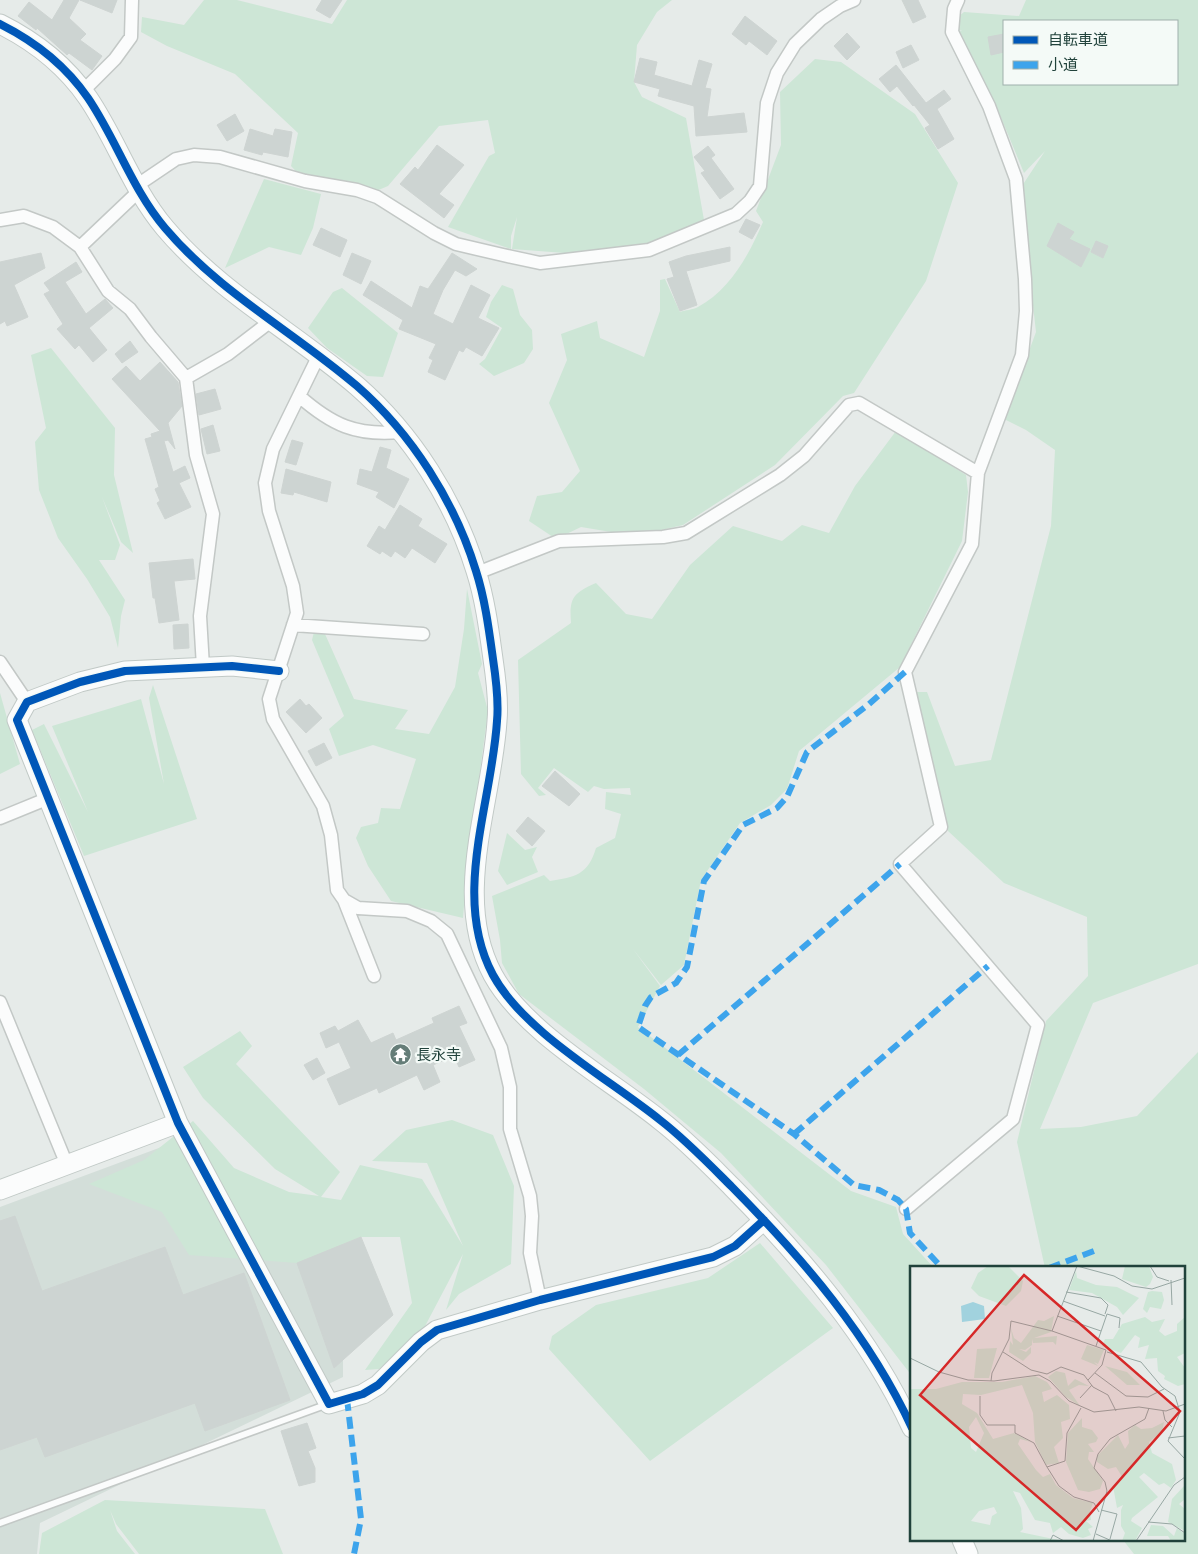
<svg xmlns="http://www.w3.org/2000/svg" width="1198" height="1554" viewBox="0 0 1198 1554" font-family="Jost,'Noto Sans JP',sans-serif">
  <rect width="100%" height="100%" fill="#e6ebe9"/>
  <path fill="#d3ded9" d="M175 1142 343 1224V1377L40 1523 37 1554H0V1207Z"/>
  <path fill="#cde6d6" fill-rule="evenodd" d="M204 0H237L332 24 347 0H672L657 12 637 45 634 82 642 97 686 118 704 220 668 243 604 256 512 249 517 217 511 236V249L448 227 489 156 495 153 488 120 439 126 388 186 369 194 305 181 291 166 298 133 235 74 167 46 141 32 142 17 184 25Z
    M1026 0H1198V964L1093 1003 1040 1129 1081 1127 1137 1116 1198 1052V1554H1134L1123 1540H1184V1268H1045L1017 1142 1046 1021 1088 976 1087 917 1004 883 948 831 915 692H927L955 766 991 760 1051 526 1055 450 1026 430 1004 419 1036 332 1020 189 1045 151 1024 173 997 108 956 34 962 30 958 31V17L964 12 1019 16ZM1004 21H1177V84H1004Z
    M815 59 841 62 915 114 958 183 926 281 854 393 843 396 775 465 683 525 635 536 581 527 556 539 529 521 537 496 562 492 580 471 549 403 567 360 561 334 597 321 600 338 644 357 660 311V280L665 279 680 312C685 310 693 310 698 307 730 290 750 253 763 222L756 211 781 145 780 92Z
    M264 179 321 194 313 228 301 255 269 247 225 268Z
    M502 285 513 289 520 315 532 330 533 349 524 363 494 376 479 364 485 359 502 328 486 317 491 302Z
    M342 288 398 333 383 377 367 376 327 348 308 328 333 292Z
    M51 348 115 428 114 475 133 553 121 542 102 497 120 545 115 560H99L125 600 121 616 118 648 110 617 87 579 58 538 39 490 35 442 46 428 31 355Z
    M896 431 966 475 968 492 962 541 900 667 799 751 787 789 771 805 740 823 701 880 684 965 661 985 633 949 660 986 638 1027 851 1191 896 1207 903 1234 934 1268H912V1376L826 1265 721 1153 644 1089 519 994 502 963 500 940 492 896 544 875 550 881C575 877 588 875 596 848L615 838 621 814 605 809 606 792 631 795 630 788 604 789 594 786 588 792 554 768 538 788 546 795 539 796 521 774 518 660 571 623C569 598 573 593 596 583L626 614 652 619 690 565 733 526 782 541 802 525 829 533 855 486Z
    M467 589 482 664 478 673 488 711 467 869 463 918 391 901 368 866 356 838 361 827 378 823 381 808 400 809 416 759 373 745 339 756 329 729 344 716 312 640 314 632 325 634 354 699 408 710 395 729 429 734 455 687 464 629Z
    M153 685 197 819 84 856 32 730 44 724 88 812 52 726 141 699 164 784 149 698Z
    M0 693 20 764 0 774Z
    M507 833 525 850 537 847 532 857 538 872 507 885 498 871Z
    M240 1031 252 1046 236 1064 340 1172 321 1197 341 1200 360 1165 422 1179 463 1246 427 1163 372 1161 406 1130 452 1120 493 1135 514 1186 511 1264 459 1294 446 1310 463 1254 423 1330 379 1369 365 1370 412 1303 400 1237H361L297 1263 189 1255 162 1212 89 1184 144 1160 193 1121 234 1168 289 1192 319 1196 275 1169 203 1098 183 1067Z
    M760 1243 833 1328 650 1461 549 1349 552 1336 596 1305 708 1278Z
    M105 1500 265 1509 283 1554H139L116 1524 110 1510 117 1531 135 1554H39L42 1533Z"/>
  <path fill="#cdd4d2" stroke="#ced4d2" d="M64 0H79L69 18 86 34 80 40 102 56 92 70 69 53 67 55 37 28 36 30 18 16 29 2 52 20Z
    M80 0H117L112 13Z
    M322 0H342L330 18 316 10Z
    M902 0H918L926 17 913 23Z
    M745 16 777 41 767 55 749 41 746 45 732 34Z
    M847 33 860 47 847 60 834 46Z
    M1004 34V52L991 55 988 37Z
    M911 45 919 60 903 68 896 52Z
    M640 58 657 62 654 75 692 86 699 60 712 64 705 88 711 89 707 117 744 113 747 132 696 136 694 106 658 96 660 89 634 82Z
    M896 65 926 103 944 90 951 99 937 109 954 139 938 149 925 128 930 125 914 105 913 106 897 86 890 92 879 79Z
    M235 114 244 131 227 141 217 125Z
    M250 129 273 136 275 129 292 132 288 157 263 152 262 155 244 150Z
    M437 145 464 165 439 194 454 205 444 218 400 184 415 167 418 170Z
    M708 146 715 155 711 158 734 189 720 199 701 173 705 171 694 157Z
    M746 219 760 225 752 239 739 232Z
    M1058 223 1074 232 1069 239 1090 249 1081 267 1047 246Z
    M321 228 347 240 340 257 313 245Z
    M1096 241 1108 246 1103 258 1091 252Z
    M730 247V261L686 271 697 305 680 311 667 279 674 277 669 262 686 256Z
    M41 253 45 268 14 285 28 317 7 326 5 321 0 324V262Z
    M352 253 371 261 361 284 343 275Z
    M452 253 477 269 466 276 455 270 443 290 433 314 453 324 471 285 490 295 478 318 499 328 482 356 466 347 463 352 459 350 445 380 428 372 433 360 429 358 436 344 399 329 403 320 363 295 371 281 412 308 420 286 428 289Z
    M76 262 82 272 65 282 86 314 105 299 113 308 89 328 107 350 93 362 79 345 75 349 57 329 63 324 44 294 50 291 44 283Z
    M130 341 138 352 122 363 115 354Z
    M160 362 178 382 182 406 168 423 175 449 168 440 164 441 173 472 185 466 190 478 179 483 191 507 165 519 157 503 160 501 155 489 159 487 145 439 152 437 151 434 160 431 112 379 126 366 140 381Z
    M215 389 221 409 199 415 196 394Z
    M213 425 220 451 207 454 201 429Z
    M292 440 303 443 296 465 285 462Z
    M380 447 391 450 386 468 409 479 394 508 376 497 379 492 357 484 360 469 372 472Z
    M286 469 331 482 327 502 294 492 293 495 281 493Z
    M400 505 422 519 418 526 447 544 435 563 412 548 405 558 395 551 391 557 382 551 380 554 367 546 379 526 385 530Z
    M193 559 195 579 174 581 179 620 159 623 155 598H153L149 563Z
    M188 624 189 648 174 649 173 625Z
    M300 699 306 706 309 704 322 718 306 733 286 712Z
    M324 743 332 758 316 766 308 751Z
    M555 771 580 794 569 806 542 786Z
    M528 817 545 831 532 846 516 831Z
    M459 1006 467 1023 459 1026 475 1060 459 1067 454 1056 433 1065 440 1082 424 1090 417 1075 379 1093 377 1088 339 1105 327 1079 351 1068 339 1042 326 1048 320 1033 335 1026 338 1031 358 1020 371 1043 393 1033 396 1040 434 1023 432 1018Z
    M317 1058 325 1073 313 1080 304 1065Z
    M15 1216 42 1291 165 1247 183 1295 244 1273 290 1400 205 1431 195 1403 45 1457 37 1437 0 1450V1221Z
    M361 1237 393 1315 334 1368 297 1263Z
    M307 1423 316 1448 308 1451 315 1468V1482L299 1486 281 1431Z"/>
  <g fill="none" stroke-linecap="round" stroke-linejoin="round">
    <defs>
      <path id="lane" d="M0 1523 328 1404"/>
      <path id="street" d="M83 91 115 59 131 37 132 0
        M136 186 176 159 194 155 220 157 305 181 357 190 377 197 434 233 456 244 503 255 540 263 649 250 736 214 750 201 760 186 767 103 777 73 795 44 821 19 840 6 854 0
        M0 220 24 216 53 227 80 247 108 291 130 309 151 337 186 378 196 455 213 514 200 616 203 667
        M80 247 139 191
        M318 357 273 449 265 483 269 511 293 586 297 613 269 699 273 719 323 806 331 835 337 890 344 900 358 908 407 911 431 921 447 934 501 1048 510 1087V1129L530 1196 532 1216 530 1253 540 1300
        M186 378 228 354 271 321
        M299 396C332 425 356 436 400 432
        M477 573 559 541 663 537 686 533 780 475 804 456 849 405 859 403 978 473 1022 355 1026 311 1025 279 1016 179 989 106 952 32 954 9 958 0
        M293 625 423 634
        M0 662 27 702
        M0 818 49 798
        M344 900 374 976
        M0 1002 67 1165
        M906 1209 1013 1119 1038 1025 900 864 941 827 905 672 972 544 978 473"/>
      <path id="secondary" d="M0 24C34 41 66 66 88 98 116 139 132 189 165 228 219 292 294 332 357 386 412 434 455 502 476 571 485 599 489 630 493 659 496 679 499 701 497 721 492 803 451 897 493 975 524 1032 609 1079 660 1120 686 1140 709 1164 732 1187 803 1259 869 1335 912 1428
        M279 671 232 666 125 671 80 682 27 702 17 720 178 1123 329 1404 363 1394 378 1385 421 1342 437 1330 540 1300 713 1257 735 1246 764 1220
        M0 1190 178 1123
        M962 1540 968 1554"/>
    </defs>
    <use href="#lane" stroke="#c3c8c6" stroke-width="9"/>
    <use href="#street" stroke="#c3c8c6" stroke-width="15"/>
    <use href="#secondary" stroke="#c1c9c6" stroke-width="21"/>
    <use href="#lane" stroke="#fbfcfc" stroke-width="6"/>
    <use href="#street" stroke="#fbfcfc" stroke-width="12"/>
    <use href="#secondary" stroke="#fbfcfc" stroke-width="19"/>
    <path stroke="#3da4ec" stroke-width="6" stroke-dasharray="12 6" stroke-linecap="butt" d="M905 672 869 704 807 752 787 797 777 808 743 825 704 881 687 967 676 983 651 997 645 1006 638 1027 794 1134 854 1185 879 1190 898 1200 906 1209 910 1233 942 1268
      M678 1055 900 864
      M794 1134 988 966
      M1049 1268 1094 1251
      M347 1399 361 1519 354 1554"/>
    <defs>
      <path id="cycleway" d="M0 24C34 41 66 66 88 98 116 139 132 189 165 228 219 292 294 332 357 386 412 434 455 502 476 571 485 599 489 630 493 659 496 679 499 701 497 721 492 803 451 897 493 975 524 1032 609 1079 660 1120 686 1140 709 1164 732 1187 803 1259 869 1335 912 1428
        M279 671 232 666 125 671 80 682 27 702 17 720 178 1123 329 1404 363 1394 378 1385 421 1342 437 1330 540 1300 713 1257 735 1246 764 1220"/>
    </defs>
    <use href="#cycleway" stroke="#f4faf7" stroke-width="11"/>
    <use href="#cycleway" stroke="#0057b8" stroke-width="8"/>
  </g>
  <defs>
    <symbol id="temple-disc" viewBox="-11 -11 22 22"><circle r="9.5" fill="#657d78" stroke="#f4faf7"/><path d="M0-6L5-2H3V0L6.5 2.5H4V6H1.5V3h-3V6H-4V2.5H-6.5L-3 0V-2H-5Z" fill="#fff"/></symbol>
  </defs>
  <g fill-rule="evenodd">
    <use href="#temple-disc" x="388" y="1042" width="25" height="25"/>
  </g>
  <g text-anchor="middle" stroke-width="4.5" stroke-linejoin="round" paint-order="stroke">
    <g font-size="15" fill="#20423b" stroke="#f4faf7" text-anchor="start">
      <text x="416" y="1060">長永寺</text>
    </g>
  </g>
  <g transform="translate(910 1266)">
    <rect width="275" height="275" fill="#e6ebe9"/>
    <path d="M78 0H98L113 15 111 25 96 40 69 30 61 22 68 7ZM215 0H239L243 11 240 18 236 21 212 13ZM166 5 167 12 186 19 207 21 229 32 213 49 207 41 182 27 159 24ZM242 25 252 26 254 34 251 43 240 41 237 47 233 43 238 26ZM144 50 141 66 124 72 147 70 146 79 143 76 123 77 122 73V79L115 84 109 83 116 86 121 81V87L113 95 99 86 100 75 103 79 101 62 104 72 111 77 128 54 134 55ZM235 51 242 56 255 53 249 65 255 70 267 65V58L275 51V87L267 91 275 102V118L268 120 254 113 255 110 248 105 247 92 235 93 239 79 228 82 230 72 225 69 211 87 192 80 195 73H203L212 58ZM177 79 194 84 188 98 184 96 188 100 171 93ZM87 82 79 112H64L67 83ZM195 100 217 106 230 119H217ZM146 105 155 107 158 120 165 113 179 120 169 119 159 124 170 140 156 131 138 111ZM125 110 137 116 142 123 132 126 134 136 147 129 159 139 160 153 151 156 153 172 144 181 149 197 136 199 125 176 123 147 112 119 71 129 53 128 52 138 67 147 83 173 104 167 121 176 110 173 108 178 126 204 133 211 140 208 146 219 163 232 183 237 180 245 181 254 176 255 183 261 178 263 181 269 173 272 159 268 151 261 143 267 140 257 125 254 110 227 103 225 111 242 113 263 110 266 153 275H0V123H26L52 116H92ZM66 151 74 167 66 186 61 182 59 161ZM84 241 87 247 82 250 80 259 61 255 69 245ZM172 152V161L182 164 188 172 186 176 178 178 184 186H179L178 193 193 215 190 223 179 226 168 224 156 196 158 167ZM254 156 252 166 239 176 242 187 262 198 266 214 261 222 254 217 249 219 234 207 229 211 248 231 222 252 221 255 232 262 225 275H212L215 267 211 260V244L213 239 207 242 203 220 211 215V209L206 201 198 203 187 196V190L208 169 215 183 219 177 218 165 225 159 231 163 242 162ZM274 220 275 233 269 238 275 243V265L258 256 262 233ZM241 259 253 260 264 270 267 262 275 268V275H261L258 270H237Z" fill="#cde6d6" fill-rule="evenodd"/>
    <path d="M63 36 74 40 75 53 52 56 51 40Z" fill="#a1d2de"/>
    <path fill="none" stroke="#97a7a3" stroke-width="1" d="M167 0 204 10 222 20 242 23 275 12M240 0 247 11 259 15M261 14 262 39M156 26 191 32 198 39 195 48M153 35 195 50M147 50 191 65M142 65 167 0M186 80 197 48 210 52 209 62M93 86 121 104 137 108 151 101 174 109 183 121 198 129 206 145M197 86 231 96 252 121 265 130 270 146 258 175 275 193M0 92 29 106 58 114 84 115 129 109 140 115 159 135 184 146 229 141 256 145 275 138M185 107 216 130 238 131 254 123M81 115 82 107 99 73 101 55 142 65 196 84 192 99 178 114M70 130V149L77 159H105V167L124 177 137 201M170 132 182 119M171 142 157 167 155 195 137 201 149 220 164 231 184 237 189 246M253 145 255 154 262 161M258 172 275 170M191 244 207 248 200 273M238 256 262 258 275 267M186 268 202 275M140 275 143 269 154 275M183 275 197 225 195 216 184 202 188 188 200 173 235 153 239 142M226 275 264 219 275 211"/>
    <path fill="#d62828" fill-opacity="0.15" stroke="#d62828" stroke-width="2.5" d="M114 9 270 145 166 264 10 129Z"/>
    <rect width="275" height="275" fill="none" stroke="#20423b" stroke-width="2.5"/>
  </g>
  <rect x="1003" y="20" width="175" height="65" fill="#f4faf7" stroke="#9fb0ac"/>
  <rect x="1013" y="36" width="25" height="8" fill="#0057b8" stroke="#9fb0ac"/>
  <text x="1048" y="45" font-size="15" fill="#20423b">自転車道</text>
  <rect x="1013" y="61" width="25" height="8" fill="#3da4ec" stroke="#9fb0ac"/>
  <text x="1048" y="70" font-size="15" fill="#20423b">小道</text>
</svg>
